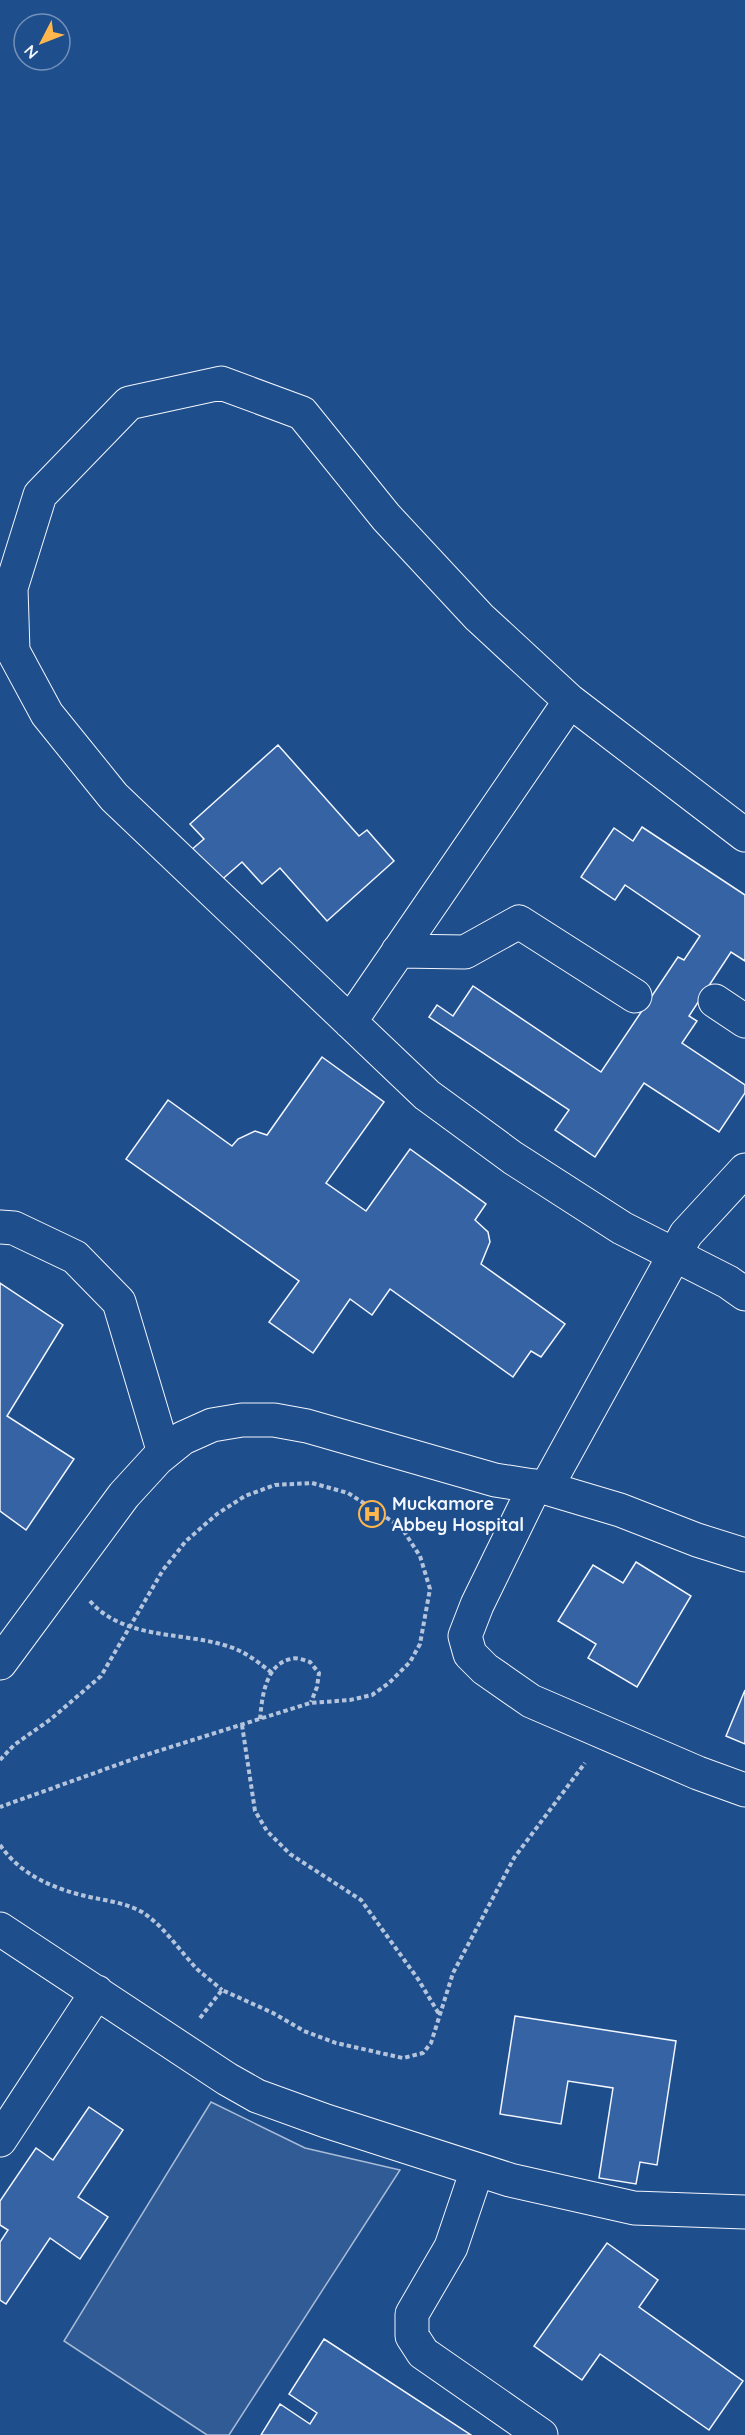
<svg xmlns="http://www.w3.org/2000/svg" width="745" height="2435" viewBox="0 0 745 2435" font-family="Quicksand,sans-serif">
  <rect width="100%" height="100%" fill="#1f4e8c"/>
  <path fill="#305b95" stroke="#a8bbd7" stroke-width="1.5" d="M211 2102 305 2148 400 2170 229 2435H207L64 2341Z"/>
  <path fill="#3563a3" stroke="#f2f6ff" stroke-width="1.5" d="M278 745 359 836 367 830 394 861 327 921 280 868 262 884 242 862 218 883 190 851 204 839 190 824Z
    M642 827 745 895V961L731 952 689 1016 697 1021 682 1043 745 1085V1093L719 1132 644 1083 595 1157 555 1130 569 1110 429 1017 437 1005 453 1016 473 986 601 1072 678 957 684 960 700 936 625 885 615 900 581 877 614 828 633 841Z
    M322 1057 384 1102 326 1183 366 1211 410 1149 486 1204 475 1220 488 1232 490 1242 481 1264 565 1324 541 1357 531 1351 513 1377 390 1289 372 1315 350 1299 313 1353 269 1322 299 1281 126 1159 168 1100 232 1146 238 1139 255 1131 267 1135Z
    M0 1283 63 1325 7 1416 74 1459 26 1530 0 1511Z
    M636 1562 691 1596 637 1687 588 1658 596 1644 558 1621 593 1565 623 1583Z
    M745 1690V1744L726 1736Z
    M515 2016 676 2041 657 2165 640 2162 636 2184 599 2178 613 2088 568 2081 561 2124 500 2114Z
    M89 2107 123 2130 78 2197 108 2217 80 2259 50 2238 6 2304 0 2300V2242L8 2230 0 2225V2201L36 2148 53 2160Z
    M607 2243 658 2280 639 2307 743 2381 709 2430 600 2354 582 2380 534 2346Z
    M324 2339 471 2435H261L280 2404 310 2424 317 2413 289 2394Z"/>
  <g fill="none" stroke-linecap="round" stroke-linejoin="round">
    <defs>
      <path id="minor" d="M745 835 570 701 479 617 386 517 302 413 221 383 129 403 40 495 11 588 13 651 47 714 114 797 427 1095 513 1158 622 1228 728 1282 745 1294
        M398 951 465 952 519 922 635 996
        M715 1001 745 1021
        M350 1022 570 701
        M0 1227 14 1228 75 1257 119 1302 164 1453
        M535 1486 477 1605 465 1636 470 1654 485 1669 531 1701 698 1773 745 1790
        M546 1488 686 1234 745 1170
        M0 1663 124 1495 157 1459 183 1438 212 1425 242 1420H274L307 1426 495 1480 546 1488 620 1510 697 1540 745 1555
        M0 1929 227 2079 257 2096 326 2121 510 2180 634 2208 745 2212
        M0 2140 97 1992
        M477 2170 451 2247 412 2314V2336L423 2353 541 2435"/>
    </defs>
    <use href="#minor" stroke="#f2f6ff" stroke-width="35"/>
    <path stroke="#b3c4dc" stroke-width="4" stroke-dasharray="4.5 3" stroke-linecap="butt" d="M90 1601C123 1639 180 1632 224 1645 243 1650 257 1661 272 1673
      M260 1719C262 1698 265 1664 291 1659 296 1657 304 1660 310 1662L319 1673 317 1687 311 1702
      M242 1725 255 1811 267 1831 290 1854 361 1900 418 1979 439 2014
      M0 1760 14 1745 51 1719 101 1676 163 1570 186 1541 217 1514 245 1496 275 1485 312 1483 348 1493 401 1527 420 1556 430 1589 420 1644 410 1662 389 1683 372 1695 350 1700 310 1703 139 1757 0 1807
      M0 1845C22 1877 57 1890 94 1898 110 1901 128 1904 142 1912 164 1926 179 1950 197 1969 205 1976 214 1983 222 1990
      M200 2018 222 1990 273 2013 304 2031 336 2043 403 2058 423 2053 431 2043 453 1973 514 1858 585 1763"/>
    <use href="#minor" stroke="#1f4e8c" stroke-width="33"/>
  </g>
  <defs>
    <symbol id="hospital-ring" viewBox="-11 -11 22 22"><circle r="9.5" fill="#1f4e8c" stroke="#ffb74d" stroke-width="1.5"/><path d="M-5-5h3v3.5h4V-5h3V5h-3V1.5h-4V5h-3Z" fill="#ffb74d"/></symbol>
  </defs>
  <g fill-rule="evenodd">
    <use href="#hospital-ring" x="357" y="1499" width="30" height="30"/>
  </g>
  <g text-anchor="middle" stroke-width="4.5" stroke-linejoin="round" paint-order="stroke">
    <g font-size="18" font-weight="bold" fill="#f2f6ff" stroke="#1f4e8c" text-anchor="start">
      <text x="392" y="1510">Muckamore<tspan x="392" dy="21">Abbey Hospital</tspan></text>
    </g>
  </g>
  <g transform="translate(42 42) rotate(228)"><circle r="28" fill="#1f4e8c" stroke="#7391ba" stroke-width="1.5"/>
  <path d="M0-4.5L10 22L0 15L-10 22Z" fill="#ffb74d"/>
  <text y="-9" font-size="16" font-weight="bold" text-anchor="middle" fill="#f2f6ff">N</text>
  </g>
</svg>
